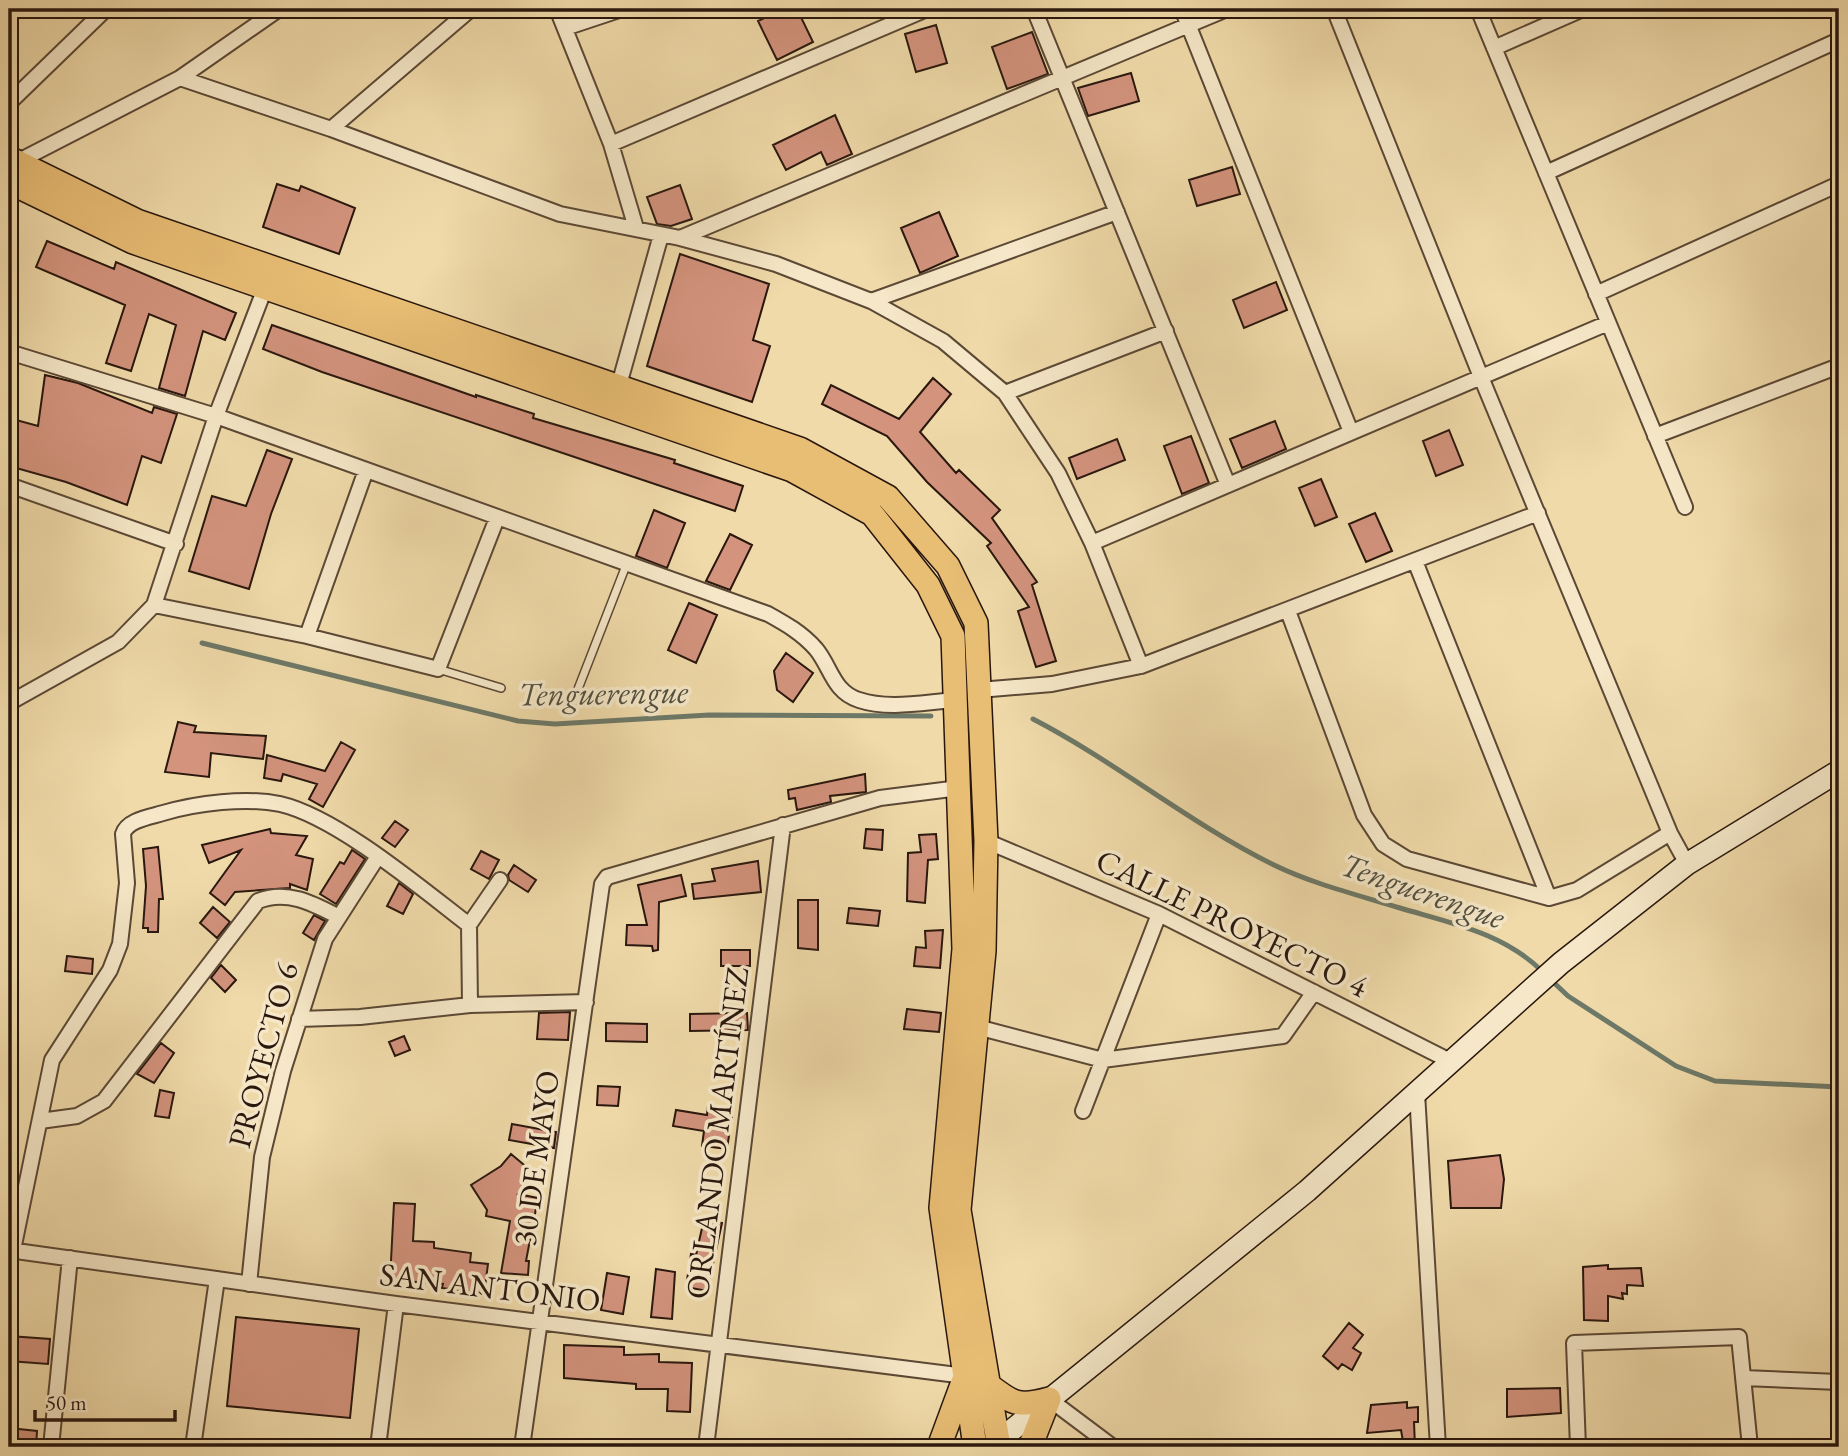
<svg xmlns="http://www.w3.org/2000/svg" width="1848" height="1456" viewBox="0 0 1848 1456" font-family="'EB Garamond',serif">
  <rect width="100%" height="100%" fill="#f0daa9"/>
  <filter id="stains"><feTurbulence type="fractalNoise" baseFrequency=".00286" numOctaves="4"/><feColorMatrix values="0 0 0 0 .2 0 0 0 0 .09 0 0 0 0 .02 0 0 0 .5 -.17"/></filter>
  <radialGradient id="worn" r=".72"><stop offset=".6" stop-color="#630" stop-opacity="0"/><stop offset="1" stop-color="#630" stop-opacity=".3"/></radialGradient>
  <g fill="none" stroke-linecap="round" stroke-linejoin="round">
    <path stroke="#6d7968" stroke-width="5" d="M202 643 518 721 555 724 709 715 931 716
      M1033 719C1116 762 1189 823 1274 865 1313 884 1358 895 1400 908 1451 923 1504 933 1543 972
      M1550 979 1568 996 1676 1066 1715 1081 1839 1087"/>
  </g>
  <path fill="#d3937d" stroke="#29170e" stroke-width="2" d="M784 9H797L813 42 777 60 758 21Z
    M936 25 947 63 916 72 905 34Z
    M1032 32 1048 74 1007 89 992 47Z
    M1131 73 1139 101 1088 116 1078 88Z
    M835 115 852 154 827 165 821 152 786 170 773 145Z
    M1232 167 1240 194 1197 206 1189 180Z
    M277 184 299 191 301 186 355 208 339 254 263 227Z
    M680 185 692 219 671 226 657 224 647 197Z
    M939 212 958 256 920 273 901 228Z
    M47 241 114 269 116 262 236 313 225 340 203 331 185 396 159 388 176 325 149 314 131 371 106 363 125 305 36 267Z
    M680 254 769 284 753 340 770 346 752 402 647 366Z
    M1276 282 1287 310 1244 328 1233 300Z
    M272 325 476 397V395L534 414 533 418 675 460 674 463 743 486 735 511 322 372 263 349Z
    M45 375 78 383 152 413 154 407 177 414 161 463 142 456 127 505 66 482 9 466V418L38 426Z
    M933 378 951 394 920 432 956 473 959 470 1000 510 992 518 1037 582 1032 585 1056 661 1036 667 1018 611 1029 607 987 546 991 543 927 482 887 436 822 404 831 385 899 419Z
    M1275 421 1286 449 1242 468 1230 439Z
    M1449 430 1463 465 1436 476 1423 441Z
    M1191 436 1209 483 1182 494 1164 446Z
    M1117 439 1125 460 1077 479 1069 458Z
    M267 450 292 459 271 514 249 589 189 571 212 496 246 506Z
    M1321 479 1337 517 1315 526 1299 488Z
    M654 510 685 523 667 568 636 556Z
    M1375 513 1392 551 1366 562 1349 524Z
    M730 534 752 545 730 590 706 581Z
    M689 603 717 615 696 663 668 650Z
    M786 653 813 673 793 702 777 690 774 671Z
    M178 722 196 726 194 732 266 736 263 759 211 753 209 777 165 772Z
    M341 742 355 750 323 807 309 799 317 784 283 774 281 781 264 778 267 755 325 771Z
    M865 774 866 792 830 796 831 802 797 810 795 798 789 799 788 790Z
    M395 821 408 830 395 847 382 838Z
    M270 829 271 833 307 836 296 855 313 859 307 890 290 884V888L235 892 225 905 210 893 241 850 209 863 202 845Z
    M866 829 883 830 882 850 864 848Z
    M936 834 938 859 928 860 925 903 907 901 908 853 921 852 919 835Z
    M158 847 163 899H159L158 932H148V928H143L146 886 143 849Z
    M352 850 365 859 336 904 320 894 340 862 344 864Z
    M481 851 499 860 489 879 471 869Z
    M758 861 761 892 694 899 692 884 715 881 712 869Z
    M514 865 536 880 528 892 509 880 508 875Z
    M681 875 686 896 659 902 658 950 653 951 652 946 626 945 627 925H647L638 885Z
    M399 883 413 894 403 914 387 906Z
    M798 900H818V950L798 948Z
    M213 907 230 922 217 938 200 923Z
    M849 908 880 911 878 926 847 923Z
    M314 915 325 921 314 940 303 933Z
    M943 930 940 968 914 966 916 947 926 948 925 931Z
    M721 950H750V966H721Z
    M67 956 93 959 92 974 65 971Z
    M221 965 236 980 225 992 211 978Z
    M907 1009 941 1013 939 1032 904 1029Z
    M570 1012 568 1040 537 1039 539 1013Z
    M747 1013 748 1030 690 1031V1014Z
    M606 1023 647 1024V1042L606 1041Z
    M404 1036 410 1050 395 1056 389 1042Z
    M161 1043 174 1053 154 1083 137 1074Z
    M598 1086 620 1087 618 1106 597 1105Z
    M160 1090 174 1093 169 1118 155 1116Z
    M708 1105 733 1109 727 1149 702 1146 704 1131 673 1126 676 1110 707 1115Z
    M512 1124 556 1132 554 1148 509 1140Z
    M511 1154 535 1174 518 1194 538 1198 526 1261H529L528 1275 501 1273 510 1221 486 1216 487 1210 471 1185 501 1166Z
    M1500 1155 1504 1179 1501 1208H1451L1448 1161Z
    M394 1203 415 1204 413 1241 434 1242V1248L471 1253 470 1262 488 1264 484 1294 442 1288 443 1284 390 1280Z
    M704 1219 722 1223 707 1291 686 1287 691 1254 696 1255Z
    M1608 1265V1269L1641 1268 1643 1286 1627 1285V1294L1622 1293 1623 1299 1608 1296V1321L1584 1320 1583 1267Z
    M656 1269 675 1272 672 1319 651 1317Z
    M607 1273 629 1277 623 1314 601 1310Z
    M236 1317 359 1329 350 1418 227 1406Z
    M1349 1323 1363 1335 1353 1348 1361 1353 1352 1370 1342 1364 1338 1369 1323 1356Z
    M9 1336 50 1339 48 1364 9 1361Z
    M564 1345 624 1347V1355L659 1354V1362L692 1363 690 1412 667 1411 668 1389H636V1384L564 1378Z
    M1560 1388 1561 1413 1507 1417V1389Z
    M1407 1402V1408L1418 1407V1422H1414L1415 1447H1404L1401 1430 1367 1433 1371 1405Z
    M9 1428 37 1431 36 1447H9Z"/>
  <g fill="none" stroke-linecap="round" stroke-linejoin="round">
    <defs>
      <path id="service" d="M438 669 501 688
        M571 707 627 563"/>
      <path id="minor" d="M557 9 611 144
        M1034 9 1228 485
        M1182 9 1351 432
        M1334 9 1481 377 1670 833 1687 864
        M1478 9 1685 507
        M565 28 622 9
        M1494 48 1583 9
        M180 78 331 129 560 214 680 238 776 264 871 301 943 341 1005 393 1058 473 1092 543 1141 666
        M9 103 106 9
        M331 129 471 9
        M15 163 180 78 279 9
        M1546 173 1839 40
        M636 228 611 144 927 9
        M680 238 1227 9
        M1596 294 1839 184
        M871 301 1117 212
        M9 352 216 416 768 614C786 624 802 633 816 649 831 667 833 692 859 700 889 710 925 702 956 700
        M617 392 661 235
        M1005 393 1166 331
        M1655 436 1839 366
        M9 485 176 544
        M1092 543 1608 323
        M1415 561 1549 898
        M154 605 307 636 438 669 497 518
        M1288 611 1364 815 1383 844 1407 859 1549 898 1577 890 1670 833
        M307 636 366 470
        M979 690 1052 684 1141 666 1538 513
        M9 703 118 642 154 605 216 416 265 288
        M986 841 1159 914 1452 1062
        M469 925 500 880
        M299 1019 360 1017 470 1005 586 1002
        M977 1027 1103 1060 1283 1036 1314 992
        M1417 1093 1438 1447
        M1083 1111 1159 914
        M40 1121 77 1116 104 1101 258 901C287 889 314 904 339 917
        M9 1250 396 1304 965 1376
        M13 1250 52 1060 110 970 120 944 127 883 123 834C127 820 150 817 163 813 197 803 246 797 280 804 337 817 422 889 469 925L470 1005
        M249 1284 262 1157 283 1071 325 939 377 858
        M1744 1378 1839 1382
        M1049 1399 1113 1447
        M51 1447 70 1258
        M193 1447 217 1279
        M378 1447 396 1304
        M522 1447 602 884 607 877 880 798 959 788
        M706 1447 783 825
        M1578 1447 1574 1343 1739 1337 1750 1447"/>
      <path id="secondary" d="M991 1447 1307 1191 1561 963 1687 864 1839 771"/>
      <path id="primary" d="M9 158 137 221 800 449 888 497 948 566 976 623 986 841 984 951 959 1210 999 1447
        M9 182 133 242 792 470 872 514 928 585 953 636 964 949 941 1208 975 1447
        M986 1383C1012 1403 1017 1408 1049 1399
        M939 1447 963 1382
        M1030 1447 1049 1399"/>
    </defs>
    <use href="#service" stroke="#5b4835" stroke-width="10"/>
    <use href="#minor" stroke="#5b4835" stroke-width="18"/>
    <use href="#secondary" stroke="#29170e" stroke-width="24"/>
    <use href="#primary" stroke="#29170e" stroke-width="26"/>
    <use href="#service" stroke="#f5e7c7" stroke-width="7"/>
    <use href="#minor" stroke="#f5e7c7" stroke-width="14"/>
    <use href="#secondary" stroke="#f5e7c7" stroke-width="21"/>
    <use href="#primary" stroke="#e8bd74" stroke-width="23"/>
  </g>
  <g text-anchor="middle" stroke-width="7" stroke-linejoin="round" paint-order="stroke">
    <g font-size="32" fill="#29170e" stroke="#f5e7c7">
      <text transform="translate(1232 923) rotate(26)" y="11">CALLE PROYECTO 4</text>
      <text transform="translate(263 1055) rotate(-75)" y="11">PROYECTO 6</text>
      <text transform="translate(717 1133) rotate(-83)" y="11">ORLANDO MARTÍNEZ</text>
      <text transform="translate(536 1158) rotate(-82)" y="11">30 DE MAYO</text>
      <text transform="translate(490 1287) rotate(7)" y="11">SAN ANTONIO</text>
    </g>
    <g font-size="33" font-style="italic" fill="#515042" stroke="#f5e7c7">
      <text transform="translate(603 692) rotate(-1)" y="12">Tenguerengue</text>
      <text transform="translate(1423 890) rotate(19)" y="12">Tenguerengue</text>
    </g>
  </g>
  <rect width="1848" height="1456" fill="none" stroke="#f0daa9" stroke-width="35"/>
  <rect x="10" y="10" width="1827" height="1435" fill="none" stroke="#29170e" stroke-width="3.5"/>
  <rect x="18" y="18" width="1813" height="1421" fill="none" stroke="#29170e" stroke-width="2"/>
  <path d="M35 1410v10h140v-10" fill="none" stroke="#29170e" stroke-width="3.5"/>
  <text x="46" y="1410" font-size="21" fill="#29170e" stroke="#f5e7c7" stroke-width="5" paint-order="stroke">50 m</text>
  <rect width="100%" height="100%" filter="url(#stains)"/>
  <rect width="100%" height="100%" fill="url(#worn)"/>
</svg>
